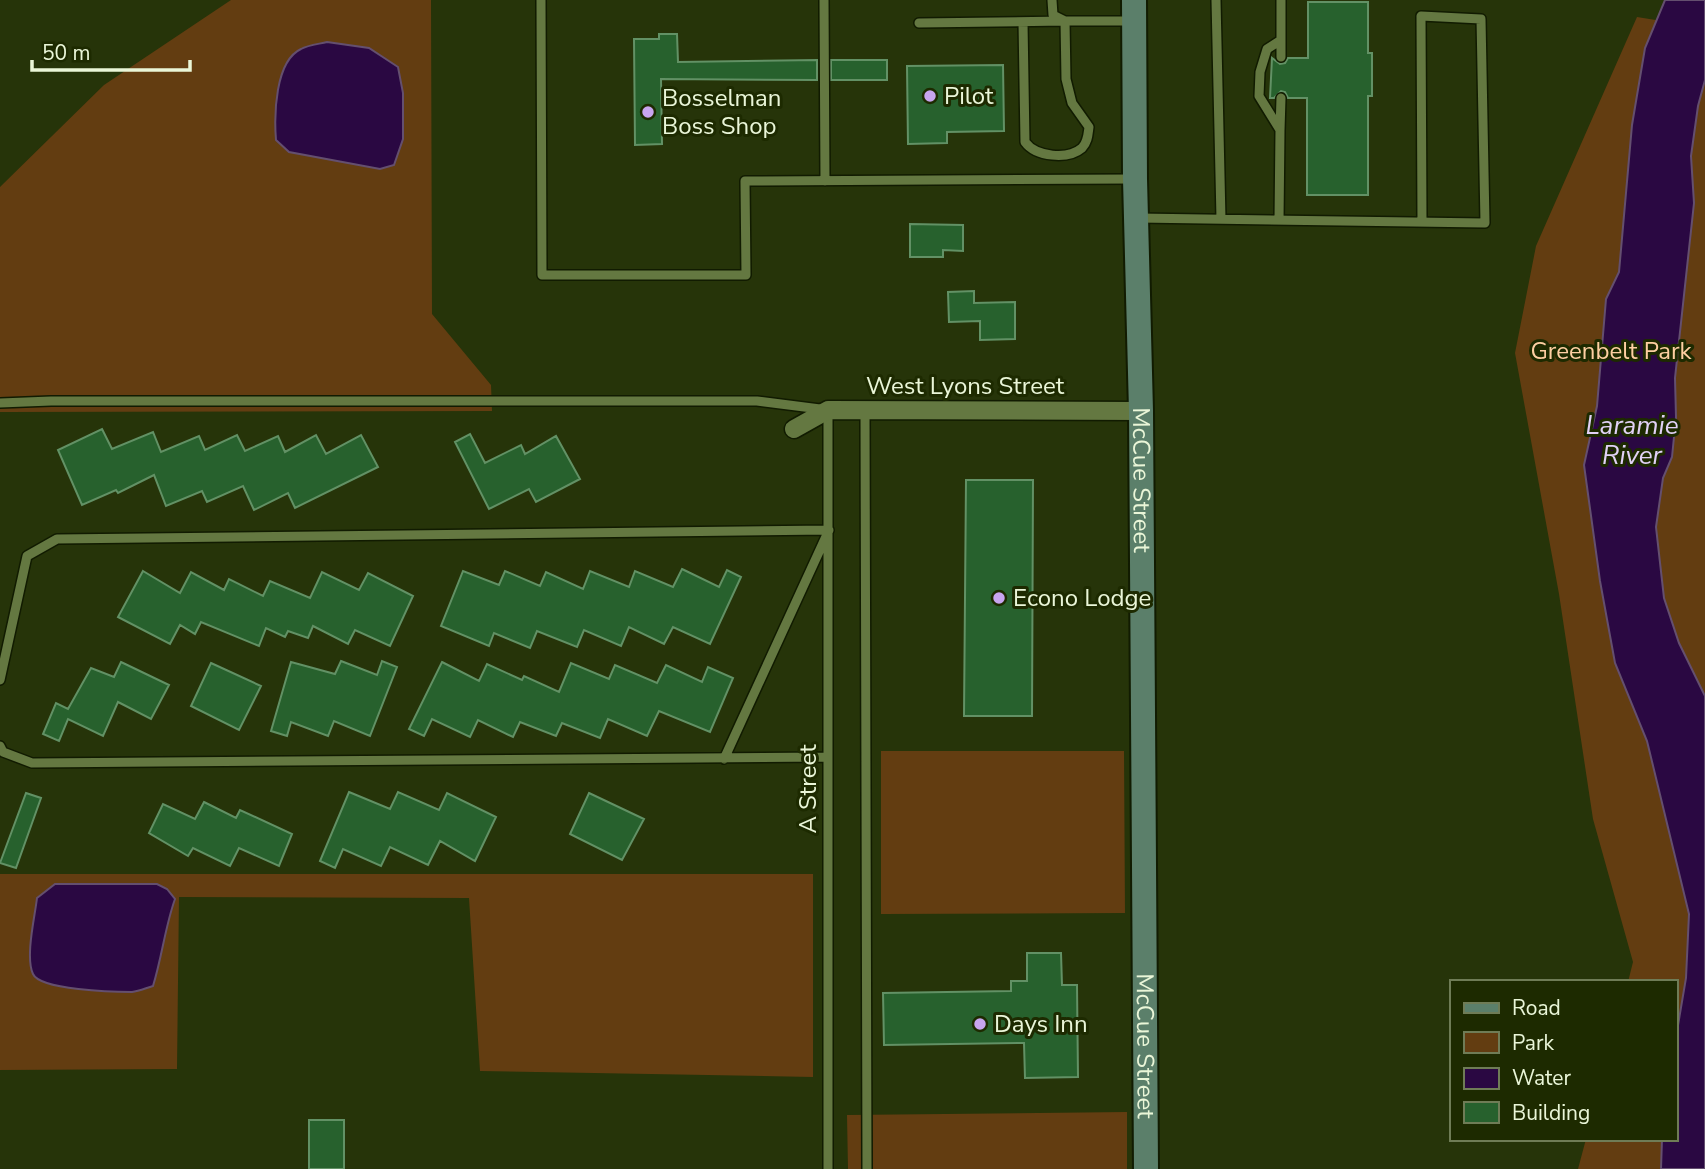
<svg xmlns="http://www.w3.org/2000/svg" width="1705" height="1169" viewBox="0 0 1705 1169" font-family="'Nunito Sans',sans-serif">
  <rect width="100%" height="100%" fill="#263409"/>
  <path fill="#633d11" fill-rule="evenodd" d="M231 0H431L432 314 491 385 492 411 0 412V187L104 85Z
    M1637 17 1705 28V1169H1578L1586 1139H1675V982H1628L1633 962 1593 819 1559 594 1515 353 1536 246Z
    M881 751H1124L1125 913 881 914Z
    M0 874H813V1077L480 1071 469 898 179 897 177 1069 0 1070ZM88 884H157L175 899C165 927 162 957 153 986Z
    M1127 1112V1169H848L847 1115Z"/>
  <path fill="#2a0842" stroke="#644f6f" stroke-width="2" d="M1665 0H1705V80L1698 106 1691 156 1694 203 1675 378 1676 417 1672 457 1663 478 1656 527 1664 598 1679 643 1705 696V1169H1661L1662 1139H1675V1043L1686 978 1689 914 1647 741 1615 663 1600 581 1584 465 1597 406 1606 299 1619 272 1632 125 1645 48Z
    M327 42 369 48 398 67 403 93V139L394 165 380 169 289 152 276 140C274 115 275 61 301 49 308 45 319 44 327 42Z
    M55 884H157L167 889 175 899C165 927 162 957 153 986 146 988 139 991 132 992 114 992 40 990 33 974 25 957 35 916 37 898Z"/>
  <path fill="#27612d" stroke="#629165" stroke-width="2" d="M1308 2H1368V53H1372V96H1368V195H1307V98H1288L1285 92 1281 91 1274 98H1270L1272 58 1280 64 1285 63 1288 58H1308Z
    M659 34H677L678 62 817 60V80L661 79 662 144 635 145 634 39H659Z
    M831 60H887V80H831Z
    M1003 65 1004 131 947 132V143L908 144 907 66Z
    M910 224 963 225V251L943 250V257H910Z
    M974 291V303L1015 302V339L980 340V321L949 322 948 292Z
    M102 429 112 449 153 432 161 452 199 436 205 450 237 435 245 451 278 436 285 452 316 435 326 454 361 435 378 467 295 508 288 493 254 510 243 486 207 502 202 491 166 506 154 475 118 493 116 490 82 505 58 450Z
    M470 434 485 463 521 445 525 454 556 436 580 479 536 502 529 489 489 509 455 442Z
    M966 480H1033L1032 716H964Z
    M682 569 719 587 727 570 741 577 710 644 673 627 664 644 629 627 621 646 584 630 577 647 537 631 530 648 494 633 489 646 441 626 463 571 499 585 505 571 540 586 546 572 583 589 590 571 629 587 635 571 673 587Z
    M143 571 180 593 191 572 224 590 229 579 263 596 270 581 310 598 322 572 359 590 368 573 413 596 390 646 355 630 348 644 313 626 308 638 288 631 285 637 266 628 259 646 201 622 195 634 180 625 170 644 118 617Z
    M341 661 377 675 382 661 397 667 370 736 334 721 328 736 291 722 287 736 271 731 291 662 335 674Z
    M121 662 169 685 151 719 118 702 103 736 68 719 59 741 43 734 56 703 68 709 91 668 114 677Z
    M442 662 479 681 487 664 522 680 524 676 559 692 571 663 609 679 615 665 657 683 666 665 702 682 708 667 733 678 710 732 659 711 647 736 608 719 600 738 562 723 556 736 520 722 513 737 478 720 470 737 432 719 424 736 409 729Z
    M211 663 261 686 239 730 191 706Z
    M349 792 390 809 398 792 439 810 447 793 496 817 475 861 440 841 428 865 390 847 381 866 343 849 335 868 320 861Z
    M26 793 41 798 16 868 0 863Z
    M589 793 644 819 622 860 570 834Z
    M204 802 236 818 240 810 292 834 279 866 239 848 230 866 193 848 188 856 149 833 163 804 195 819Z
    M1027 953H1061L1062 985H1077L1078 1077 1025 1078 1024 1043 884 1045 883 993 1011 991V981H1027Z
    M309 1120H344V1169H309Z"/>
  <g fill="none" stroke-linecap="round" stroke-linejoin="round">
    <defs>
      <path id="lane" d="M541 0 542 275H746L745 181 1133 179
        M824 0 825 181
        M1052 0 1053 15 1065 21H1133
        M1216 0 1221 219
        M919 23 1065 21 1066 79 1072 103 1089 127C1088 134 1088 142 1082 148 1068 160 1036 157 1025 142L1023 22
        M1281 40V57
        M1280 130 1281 98
        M1138 218 1485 223 1481 19 1421 16 1422 222
        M1279 220 1280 130 1259 96 1260 72 1267 49 1281 40V0
        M0 403 51 401H757L828 410V1169
        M865 410 867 1169
        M0 680 27 556 57 539 829 530 724 759
        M0 746 3 752 32 763 827 757"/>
      <path id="street" d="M794 429 828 410 1141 411"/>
      <g id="secondary">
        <path id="s1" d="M1134 0 1135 179 1141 411 1146 1169"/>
      </g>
    </defs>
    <use href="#lane" stroke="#111b01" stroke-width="12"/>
    <use href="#street" stroke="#111b01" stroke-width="21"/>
    <use href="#secondary" stroke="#111b01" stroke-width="28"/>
    <use href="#lane" stroke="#647841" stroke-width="9"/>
    <use href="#street" stroke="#647841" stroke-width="18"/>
    <use href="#secondary" stroke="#5b7f6a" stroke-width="24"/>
  </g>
  <g fill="#c8a5ef" stroke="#1d2a00" stroke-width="2.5">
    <circle cx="930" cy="96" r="7"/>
    <circle cx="648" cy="112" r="7"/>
    <circle cx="999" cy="598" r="7"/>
    <circle cx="980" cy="1024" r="7"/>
  </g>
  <g text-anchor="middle" stroke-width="6" stroke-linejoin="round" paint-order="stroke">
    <g font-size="24" fill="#eaf6d8" stroke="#1d2a00" text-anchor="start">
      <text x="944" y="104">Pilot</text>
      <text x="662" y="106">Bosselman<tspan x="662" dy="28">Boss Shop</tspan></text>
      <text x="1013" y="606">Econo Lodge</text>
      <text x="994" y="1032">Days Inn</text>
    </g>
    <g font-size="24" fill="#fecfa2" stroke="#1d2a00">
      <text x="1611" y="359">Greenbelt Park</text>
    </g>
    <g font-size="24" fill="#eaf6d8" stroke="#1d2a00">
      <text x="965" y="394">West Lyons Street</text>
      <text dy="8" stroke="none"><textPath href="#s1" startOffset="480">McCue Street</textPath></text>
      <text transform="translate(808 789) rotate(-90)" y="8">A Street</text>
      <text dy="8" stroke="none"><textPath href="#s1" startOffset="1046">McCue Street</textPath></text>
    </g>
    <g font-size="26" font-style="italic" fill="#e1d1f6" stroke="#1d2a00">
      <text x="1632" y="434">Laramie<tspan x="1632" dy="30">River</tspan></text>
    </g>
  </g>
  <rect x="1450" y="980" width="228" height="161" fill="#1d2a00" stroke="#6f7c56" stroke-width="2"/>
  <rect x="1464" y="1003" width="35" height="10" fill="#5b7f6a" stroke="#6f7c56" stroke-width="2"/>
  <text x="1512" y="1015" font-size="21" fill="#eaf6d8">Road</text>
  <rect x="1464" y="1032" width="35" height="21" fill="#633d11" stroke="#6f7c56" stroke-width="2"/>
  <text x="1512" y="1050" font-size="21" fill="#eaf6d8">Park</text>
  <rect x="1464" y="1068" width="35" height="21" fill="#2a0842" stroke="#6f7c56" stroke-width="2"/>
  <text x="1512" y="1085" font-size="21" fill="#eaf6d8">Water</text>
  <rect x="1464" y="1102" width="35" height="21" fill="#27612d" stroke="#6f7c56" stroke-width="2"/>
  <text x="1512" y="1120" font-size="21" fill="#eaf6d8">Building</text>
  <path d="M32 60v10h158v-10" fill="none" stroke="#eaf6d8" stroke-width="3.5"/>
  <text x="42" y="60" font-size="21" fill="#eaf6d8" stroke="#1d2a00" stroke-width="5" paint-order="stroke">50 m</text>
</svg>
